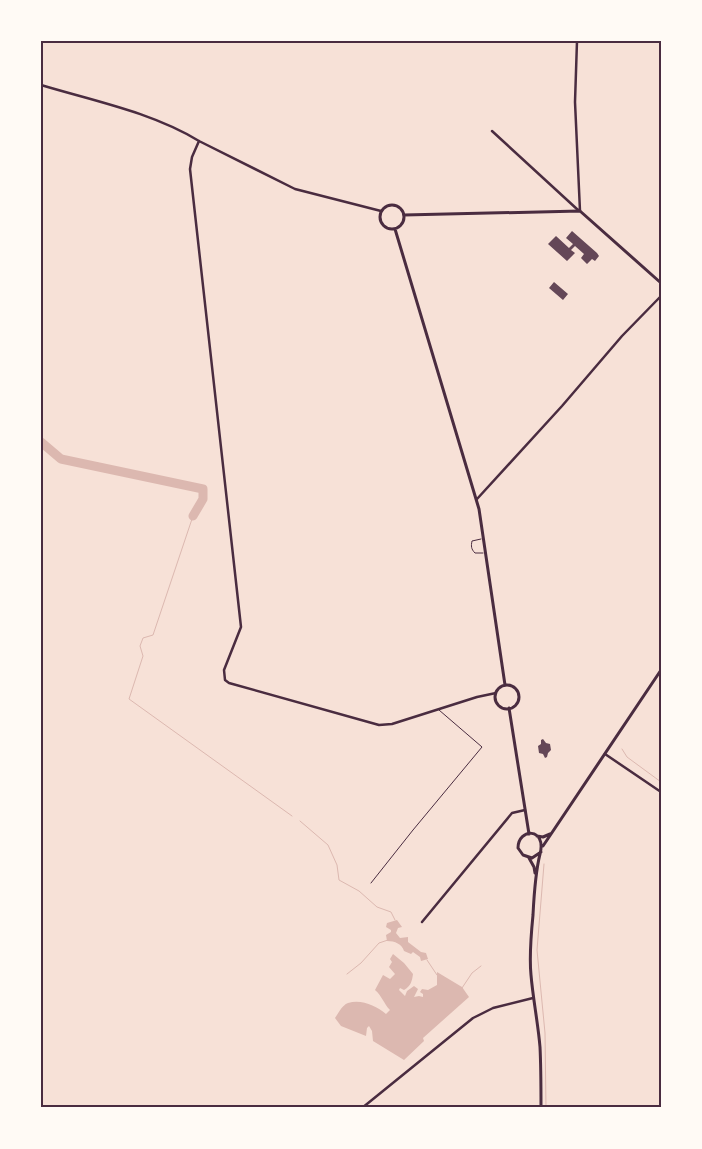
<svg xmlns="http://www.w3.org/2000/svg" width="702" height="1149" viewBox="0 0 702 1149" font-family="'IBM Plex Serif',serif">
  <rect width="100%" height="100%" fill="#f7e1d7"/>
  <path fill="#dcb8b0" d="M397 920 402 927 398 928 396 933 400 938 408 937V942L421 952 426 953 428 959 421 961 420 957 413 952 411 954 404 951C402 944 395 941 387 941L386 935 391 932V930L386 927 387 923Z
    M393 954 404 963 413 974C412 981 411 986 404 990L400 988 399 990 405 996 407 991 414 986 418 989 414 997 419 996 423 997V994L420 992 422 989 428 990 437 985V972L462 987 469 997 423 1038 424 1041 404 1060 373 1041 372 1031 369 1026 367 1028 366 1036 341 1026 335 1018C338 1014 342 1005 348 1003 362 999 376 1006 386 1014L390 1010C384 1004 382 996 375 990L383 975 390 979 395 974 389 967 392 962 390 959Z"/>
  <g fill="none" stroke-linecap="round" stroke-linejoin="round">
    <path stroke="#dcb8b0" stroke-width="1" d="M193 516 153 635 143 638 140 646 143 656 129 699 292 816
      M622 749 627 757 661 782
      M300 821 328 845 337 865 339 880 359 891 377 907 391 912 395 920
      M544 864 537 950 545 1033 546 1108
      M427 960 437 975
      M347 974 361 963 379 943 388 940
      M462 988 472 973 481 966"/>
    <path stroke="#dcb8b0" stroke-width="9" d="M41 442 61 459 203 489V499L193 516"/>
  </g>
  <path fill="#644757" d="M572 231 597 253 599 256 595 261 592 259 587 264 581 258 584 254 575 246 571 250 575 253 567 261 548 244 556 236 569 248 573 244 566 238Z
    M554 282 568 294 563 300 549 288Z
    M543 739 546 743 550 744 551 750 548 753 547 757 545 758 543 754 539 753 538 746 541 744V740Z"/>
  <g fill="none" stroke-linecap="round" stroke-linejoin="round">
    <path stroke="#4a2c40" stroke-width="1" d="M481 539 472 541C471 546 471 549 475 553H483
      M371 883 413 830 482 747 439 710"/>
    <path stroke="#4a2c40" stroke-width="2.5" d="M577 41 575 102 580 211
      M41 85C94 101 151 112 199 141L295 189 381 211
      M492 131 578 210
      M199 141 192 157 190 169 241 627 224 670 225 680 229 683 379 725 392 724 477 697 496 693
      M477 499 562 406 622 336 661 296
      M605 754 661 792
      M422 922 512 813 525 810
      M362 1108 473 1018 493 1008 533 998"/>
    <path stroke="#4a2c40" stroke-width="3" d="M380 217a12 12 0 1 1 24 0a12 12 0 1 1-24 0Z
      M404 215 580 211 661 283
      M395 229 479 509 505 685
      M495 697a12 12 0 1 1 24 0a12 12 0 1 1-24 0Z
      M509 708 529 834
      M537 836 543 837 550 834
      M543 846 661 670
      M541 852 532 858 523 855 518 848C518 828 547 827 540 854 535 874 534 895 533 915 531 935 529 955 531 975 533 999 538 1023 540 1047 541 1067 541 1088 541 1108
      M529 858 534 867 535 873"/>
  </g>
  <rect width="702" height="1149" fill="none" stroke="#fffaf5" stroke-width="85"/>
  <rect x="42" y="42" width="618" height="1064" fill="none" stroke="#4a2c40" stroke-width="2"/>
</svg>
